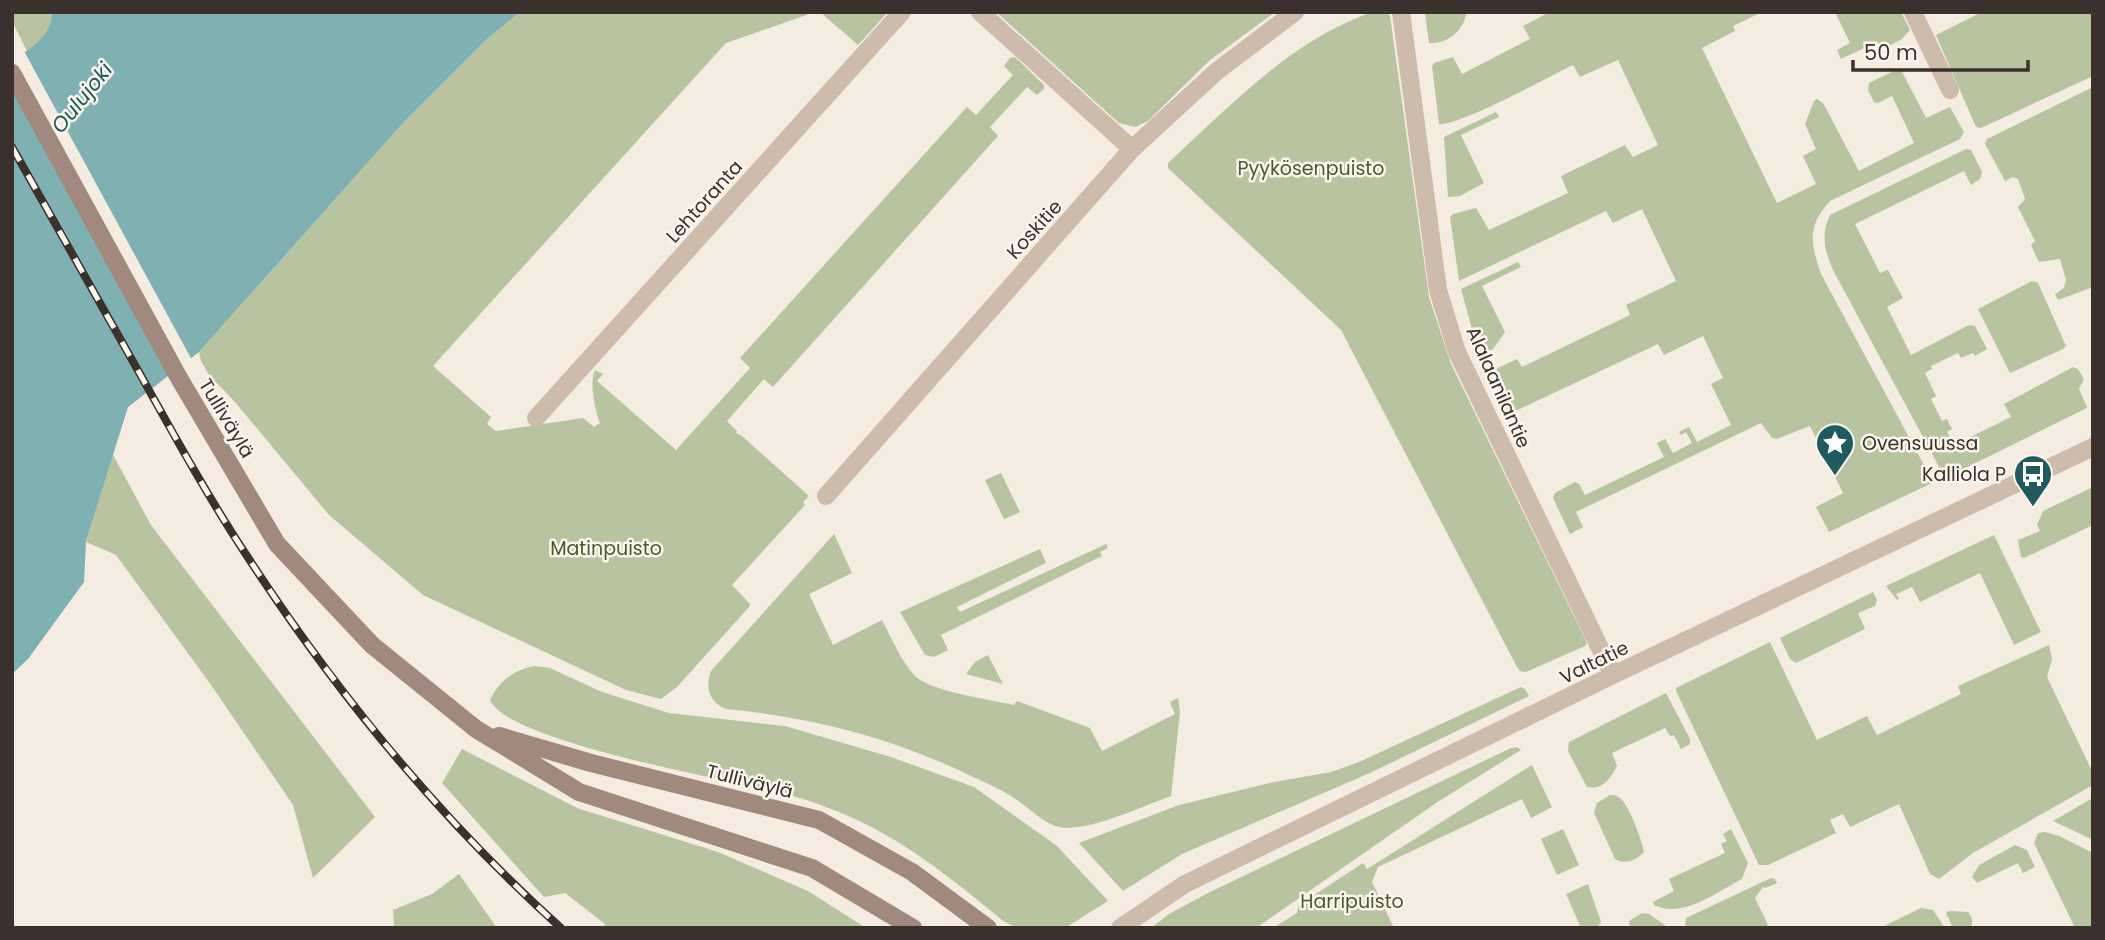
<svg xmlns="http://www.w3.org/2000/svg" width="2105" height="940" viewBox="0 0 2105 940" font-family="Poppins,sans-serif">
  <rect width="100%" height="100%" fill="#f4ebe1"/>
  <path fill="#b8c4a0" d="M12 12H52C51 29 42 43 27 51L12 21Z
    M520 12H815L726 43 433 366 491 417 487 424 496 431 583 418 594 427 600 423C595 411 589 382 595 370L603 374 597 381 676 450 750 368 740 358 967 107 976 115 1013 75 1004 66 1010 58 1015 57 1044 85V89L1037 95 1027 87 990 127 998 136 773 387 764 379 727 421 737 431 736 433 742 436 809 496 803 502 805 505 732 585 750 604 749 607 677 687 661 699 626 690 423 595 329 515 235 402 209 375 201 361 199 352 404 122 487 39Z
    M820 12H888L858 45Z
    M996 12H1275L1209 61 1148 121 1135 127 1119 123Z
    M1372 12H1387L1390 16 1429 297 1451 364 1587 643 1585 646 1526 672 1520 671 1517 667 1341 330 1168 168V163C1230 106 1290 41 1372 12Z
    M1425 12H1465L1466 15C1462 32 1447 44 1429 43Z
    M1550 12H1762L1733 26 1735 31 1702 48 1777 203 1816 184 1803 156 1816 149 1805 124 1814 101 1817 99 1823 103 1859 171 1914 143 1892 96 1878 103 1874 102 1868 90 1869 83 1900 68 1926 118 1950 107 1964 132 1960 139 1830 201C1806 227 1811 244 1821 274L1932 480 1930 484 1829 532 1816 507 1843 493 1810 426 1777 439 1772 438 1761 423 1576 512 1583 527 1570 534 1553 498 1555 493 1575 482 1579 484 1585 495 1664 457 1657 443 1665 439 1673 453 1692 443 1686 432 1681 435 1679 432 1689 427 1697 442 1731 425 1711 384 1723 378 1703 336 1664 355 1658 344 1511 413 1491 371 1517 359 1522 367 1630 315 1626 305 1676 281 1642 209 1613 223 1606 211 1459 281 1450 217 1453 214 1476 208 1489 230 1568 193 1561 176 1625 145 1633 157 1658 145 1618 60 1580 77 1573 65C1550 76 1458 127 1439 124L1432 66 1434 63 1453 57 1462 74 1530 39 1523 26Z
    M1835 12H1901L1910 30 1902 39 1885 48 1875 43 1841 59 1837 50 1850 43Z
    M1982 12H2093V76L1981 128 1976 127 1936 35Z
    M2093 87V287L2058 300 2055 294 2064 288 2066 280 2060 259 2039 262 2031 245 2035 241 2018 207 2025 199 2018 179 2013 177 2005 181 1985 144 1987 139Z
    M1496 112 1499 117 1461 135 1484 183 1460 196 1448 197 1444 137Z
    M1966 149 1971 150 1982 172 1980 179 1971 185 1964 171 1855 224 1880 273 1888 270 1903 298 1887 307 1911 355 1969 325 1975 326 1987 349 1975 356 1973 353 1961 358 1958 353 1931 366 1932 369 1925 373 1936 396 1931 399 1942 421 1947 419 1952 429 1947 432 1954 445 2011 417 2004 404 2073 367 2078 369 2084 379 2079 389 2087 407 2085 409 1949 476H1944L1834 272C1825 252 1820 236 1830 215Z
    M1518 262 1521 267 1482 286 1505 332 1493 349 1483 354 1472 329 1461 289Z
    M2032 281 2038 283 2066 346 2063 349 2010 373 1978 309Z
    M112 453 151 525 375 817 313 878 293 805 209 682 116 555 86 542Z
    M1001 473 1020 512 1004 519 985 480Z
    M2093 487V525L2024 558 2021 557 2018 540 2040 531 2037 525 2043 511Z
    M834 534 852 573 809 594 833 645 882 620C892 639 901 661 915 676 929 691 992 700 1014 705L1017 701 1090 728 1102 751 1175 714 1170 702 1178 698 1180 712 1171 796C1143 806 1086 833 1059 827 1042 823 1029 807 1014 798 1001 789 986 783 971 776 894 738 811 717 726 709 709 702 705 688 711 671Z
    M1994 535 2041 632 2014 645 1980 573 1920 602 1912 587 1896 594 1899 599 1897 600 1886 586Z
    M1106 544 1108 548 1100 552 1102 556 941 635 948 650 934 657 925 655 900 612 1040 549 1046 563 957 607 960 612Z
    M1873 592 1877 600 1875 606 1858 613 1865 629 1796 663 1790 659 1780 638Z
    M1770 642 1817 740 1867 716 1877 735 1961 694 1958 686 2049 645 2052 659 2047 677 2093 773V785L1973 853 1939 879 1930 874 1899 804 1850 827 1843 814 1830 820 1836 833 1768 865H1759L1676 691V688Z
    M988 655 1003 684 966 674 975 662Z
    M535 666 550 668 602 692 669 713 785 726 891 757 974 787 1057 846 1108 901 1065 928H1016L1002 920C952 879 901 837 839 812 823 806 806 799 789 795 738 781 509 743 490 700 499 681 515 669 535 666Z
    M1521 687 1525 689 1529 696 1370 773 1182 854 1123 891 1079 843 1179 805 1274 782 1331 772 1359 762Z
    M1666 693 1690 739V744L1681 749 1674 735 1670 736 1665 728 1612 753 1617 766C1610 779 1603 790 1587 787L1568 751 1569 742Z
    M1517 747 1521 750 1439 801 1256 928H1151L1169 914 1208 893 1511 748Z
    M462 749 577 808 718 852 808 891 866 928H603L605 924 565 893 544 897 442 783Z
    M1532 765 1552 807 1531 818 1522 799 1378 867 1372 882 1394 928H1273L1297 913 1299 905 1363 863 1367 869Z
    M1610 795C1615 795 1616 795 1621 799 1629 806 1642 840 1644 852 1637 860 1625 865 1615 859L1594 813 1597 803Z
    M2091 799H2093V840L2053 821Z
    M1563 829 1579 865 1557 875 1541 839Z
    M1731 829 1748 863 1742 879C1717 892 1683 919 1654 905L1653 902 1674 891 1669 879 1725 853 1721 844 1727 841 1723 834Z
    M2045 832 2059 836 2093 853V928H2075L2034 843 2038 833Z
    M2015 845 2027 850 2035 867 2023 873 2018 863 1977 883 1972 877 1979 865Z
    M459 874 497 928H394L393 910 432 894Z
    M1771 878 1775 879 1777 883 1765 888 1763 887 1755 898 1768 925 1763 928H1685L1686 918Z
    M1588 884 1601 922 1597 928H1581L1566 894Z
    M1921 908 1933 910 1945 928H1880Z
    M1949 911 1968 912C1972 917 1974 922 1970 928H1953L1946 913Z
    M1642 913 1649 914 1669 928H1630L1629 921Z"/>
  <path fill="#7fb0b2" d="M52 12H520L487 39 404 122 199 352 128 407 86 541 84 582 28 659 12 674V60C32 48 51 37 52 12Z"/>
  <path fill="#f4ebe1" d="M24 51 193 362 177 374 12 73V57Z"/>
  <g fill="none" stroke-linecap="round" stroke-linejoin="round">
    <path stroke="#cdbbac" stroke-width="18" d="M980 12 1132 149
      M1401 12 1438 290 1457 352 1613 675
      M1913 12 1950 90
      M536 418 902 12
      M826 496 1132 149 1217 71 1295 12"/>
    <path stroke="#cdbbac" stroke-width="18" d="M1120 928 1185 884 1613 675 2093 447"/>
    <path stroke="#a18a7d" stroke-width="18" d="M12 73 179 378 277 544 372 645 476 729 579 792 812 868 913 928
      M499 736 591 763 819 820 912 872 988 928"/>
    <defs>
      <path id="rail" d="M12 147C55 223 97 298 140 374 174 435 208 497 247 556 335 691 441 820 561 928"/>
    </defs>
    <use href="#rail" stroke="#3b302b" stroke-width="8"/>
    <use href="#rail" stroke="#fbf5ee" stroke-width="5" stroke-dasharray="16" stroke-linecap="butt"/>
  </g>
  <defs>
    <symbol id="sight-pin" viewBox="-11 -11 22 30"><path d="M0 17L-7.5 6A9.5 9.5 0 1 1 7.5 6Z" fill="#1f5a5e" stroke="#fbf5ee"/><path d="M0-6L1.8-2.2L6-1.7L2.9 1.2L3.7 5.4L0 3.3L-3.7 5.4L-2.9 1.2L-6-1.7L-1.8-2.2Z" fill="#fff"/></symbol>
    <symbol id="bus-pin" viewBox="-11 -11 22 30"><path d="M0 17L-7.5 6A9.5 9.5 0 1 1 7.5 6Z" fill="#1f5a5e" stroke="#fbf5ee"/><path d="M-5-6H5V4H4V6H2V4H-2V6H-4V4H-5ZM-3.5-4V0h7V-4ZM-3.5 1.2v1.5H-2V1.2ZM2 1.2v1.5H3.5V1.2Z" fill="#fff"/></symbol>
  </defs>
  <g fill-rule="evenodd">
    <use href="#sight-pin" x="1813" y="421" width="44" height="60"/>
    <use href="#bus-pin" x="2011" y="452" width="44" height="60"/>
  </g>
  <g text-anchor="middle" stroke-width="5" stroke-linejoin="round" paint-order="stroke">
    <g font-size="19" fill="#4a5a2e" stroke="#fbf5ee">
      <text x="1311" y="175">Pyykösenpuisto</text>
      <text x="606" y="555">Matinpuisto</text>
      <text x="1352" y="908">Harripuisto</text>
    </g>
    <g font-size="19" fill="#3b302b" stroke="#fbf5ee">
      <text transform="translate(704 201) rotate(-48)" y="7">Lehtoranta</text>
      <text transform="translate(1034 229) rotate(-48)" y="7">Koskitie</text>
      <text transform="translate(1499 387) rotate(66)" y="7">Alalaanilantie</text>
      <text transform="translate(227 418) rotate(59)" y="7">Tulliväylä</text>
      <text transform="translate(1594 662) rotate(-26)" y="7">Valtatie</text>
      <text transform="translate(750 781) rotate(14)" y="7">Tulliväylä</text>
    </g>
    <g font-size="19" fill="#3b302b" stroke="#fbf5ee" text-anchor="start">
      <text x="1862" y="450">Ovensuussa</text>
      <text x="2006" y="481" text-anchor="end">Kalliola P</text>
    </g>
    <g font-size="21" font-style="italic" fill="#1f5a5e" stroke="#fbf5ee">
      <text transform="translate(82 98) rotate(-51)" y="7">Oulujoki</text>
    </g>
  </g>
  <rect width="2105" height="940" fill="none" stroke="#3b302b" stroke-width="28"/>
  <path d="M1853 60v10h175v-10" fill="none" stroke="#3b302b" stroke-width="3.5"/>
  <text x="1864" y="60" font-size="21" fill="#3b302b" stroke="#fbf5ee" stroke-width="5" paint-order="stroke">50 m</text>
</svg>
